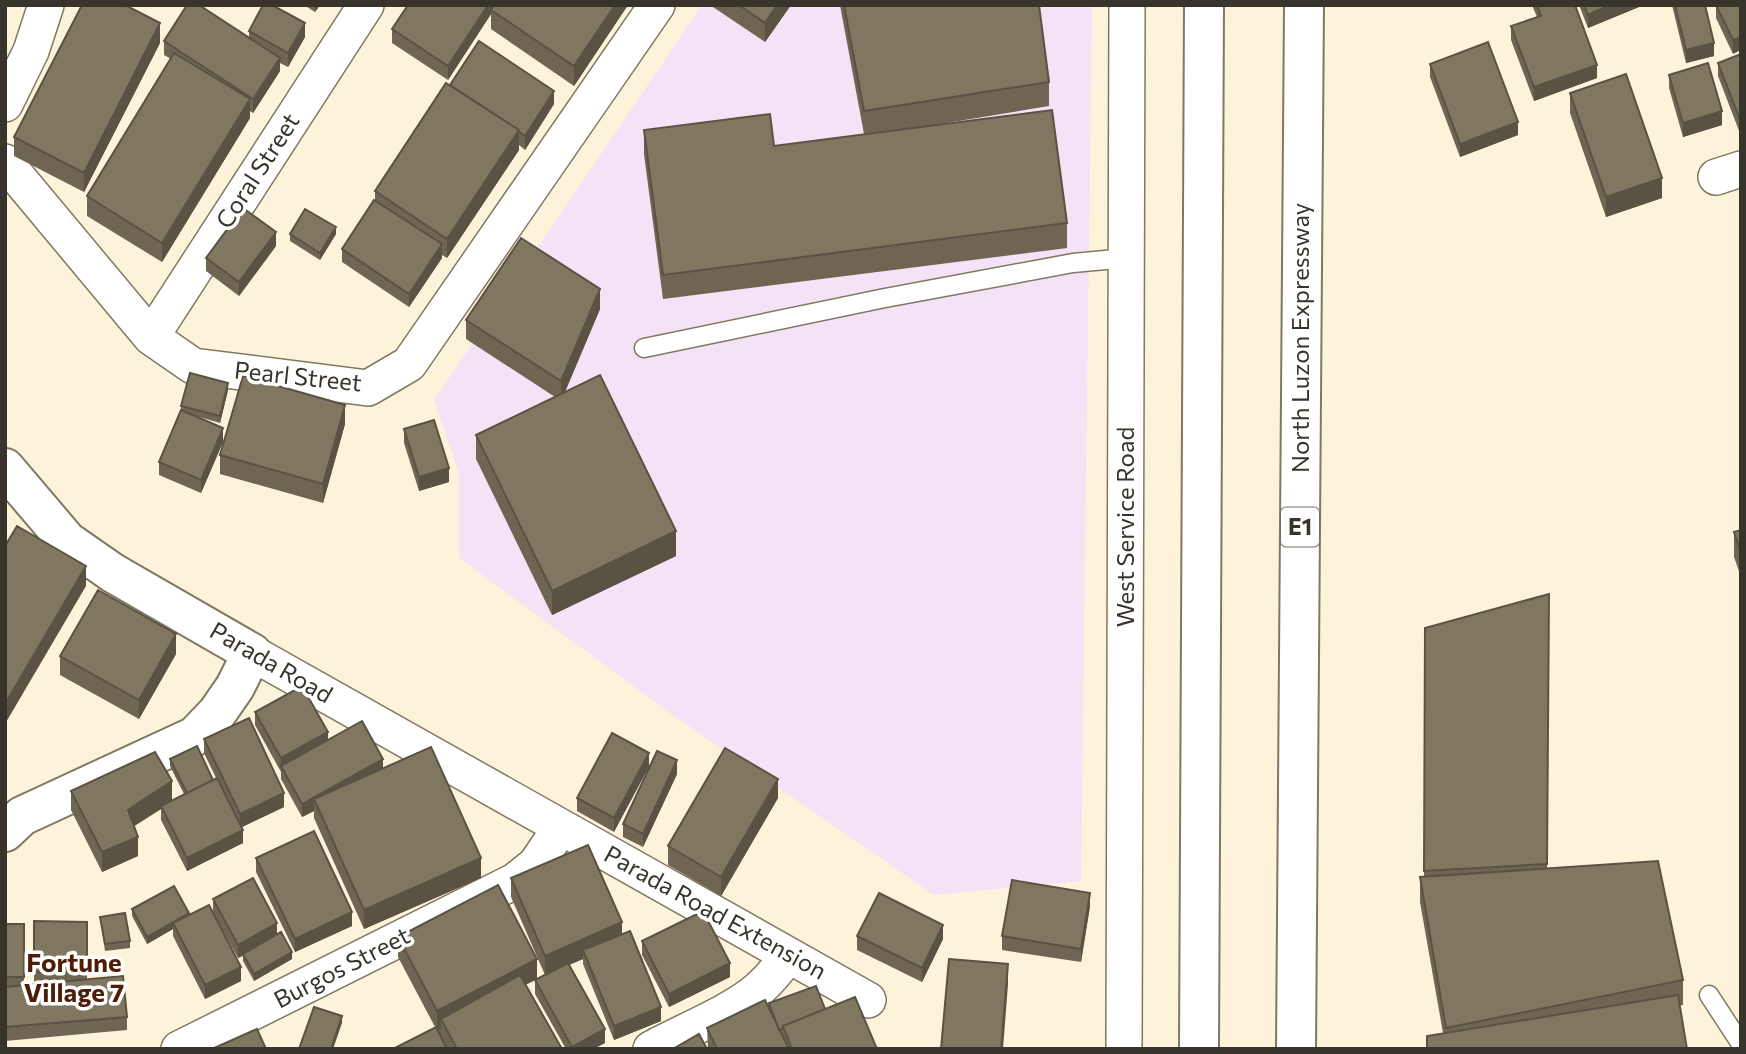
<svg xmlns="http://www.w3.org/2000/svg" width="1746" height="1054" viewBox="0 0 1746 1054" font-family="Commissioner,sans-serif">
  <rect width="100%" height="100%" fill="#fdf3da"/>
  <path fill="#f4e3f6" d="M702 5H1092L1081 881 934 895 674 716 459 558V473L434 400Z"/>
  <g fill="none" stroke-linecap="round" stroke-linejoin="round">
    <defs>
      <path id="service" d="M644 348 885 298 1073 263 1127 258
        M1709 995 1741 1044"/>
      <path id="minor" d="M5 104 31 51 46 5
        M5 162 151 337 193 366 368 388 409 364 657 5
        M1716 177 1741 169
        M151 337 366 5
        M252 653 868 1000
        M179 1049 515 881 536 864 561 827
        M651 1049C682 1032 735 1011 760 988 771 978 780 967 788 955
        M1124 1049 1127 5"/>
      <path id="tertiary" d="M5 468 67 541 113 573 252 653 235 687 217 713 195 736 22 816 5 832"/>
      <path id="motorway" d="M1199 1049 1204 5
        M1296 1049 1304 5"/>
    </defs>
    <use href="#service" stroke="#817862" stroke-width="21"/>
    <use href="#minor" stroke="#817862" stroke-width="38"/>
    <use href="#tertiary" stroke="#817862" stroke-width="42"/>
    <use href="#motorway" stroke="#817862" stroke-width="42"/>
    <use href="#service" stroke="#fff" stroke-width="18"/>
    <use href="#minor" stroke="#fff" stroke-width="35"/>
    <use href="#tertiary" stroke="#fff" stroke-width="38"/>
    <use href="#motorway" stroke="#fff" stroke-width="38"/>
  </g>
  <path fill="#6e6653" d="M304 5H320L315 12Z
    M408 5H628L574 86 491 29V14L448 80 392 43V29Z
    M710 5H791L765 42Z
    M840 5H1039L1049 82V106L922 127 1067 223V248L663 299 644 154V130L774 146 864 134Z
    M1532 5H1575L1597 78 1534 101 1511 40V26L1537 17Z
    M1579 5H1639V7L1588 28Z
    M1672 5H1705L1714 56 1686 63Z
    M1716 5H1741L1733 54 1716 18Z
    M249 31 305 37 288 67 280 63V71L253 113 250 111V118L162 262 87 216V196L171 59 164 55V41L249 37Z
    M160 43 84 192 14 156V137Z
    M1741 54V136L1718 76V63Z
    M1430 64 1518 135 1460 157 1430 77Z
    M1669 75 1722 125 1683 137 1669 88Z
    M1570 93 1662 198 1606 217 1570 113Z
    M554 104 525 150 519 145V150L447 258 442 255V258L409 307 342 262V249L375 201V191Z
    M290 234H336L320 260 290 241Z
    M276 246 239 296 206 271V258Z
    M600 309 565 392 676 556 552 615 476 459V435L555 397 466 339V320Z
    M228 390 220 423 196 416 223 442 201 493 159 475V462L181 410V406Z
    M345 424 323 503 220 474V455Z
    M404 429 449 482 419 491 404 443Z
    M1741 530V577L1734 557V532Z
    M1549 594 1547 869 1683 980V1005L1443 1033 1420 902V877H1424L1425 628Z
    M176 654 139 719 60 675V656Z
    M255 712 328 740 383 768 481 878 364 929 314 818V811L302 817 281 779V772L255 725Z
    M204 739 284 807 242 827 243 843 187 871 161 820V809L134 826 138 856 102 872 71 810V791L172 800 184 794 170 766V759L213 780 216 778 204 753Z
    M649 753 614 832 577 811V798Z
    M677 774 643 847 623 837V824Z
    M778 798 721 896 668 865V846Z
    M256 858 352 926 295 952 256 872Z
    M511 878 622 934 661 1021 614 1040 583 964V959L569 965 605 1043 593 1049H566L535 994V980L545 975 511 897Z
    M213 899 277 934 292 959 254 981 243 961V956L238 958 213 913Z
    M1090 906 1081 962 1002 950V936Z
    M132 909 189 915 241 981 205 999 173 936V929L147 944 132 916Z
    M100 917 130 941V948L105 951Z
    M34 921 87 922V979L127 1017V1030L5 1041V924H24V985L34 984Z
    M857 936 943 939 922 982 857 950Z
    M398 937 537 979 526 984 562 1049H393L435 1027 398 957Z
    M642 941 730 977 669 1007 642 955Z
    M769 1003 825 1009 877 1049H708L707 1028 769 1008Z"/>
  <path fill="#5a5344" d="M315 5H320L315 12Z
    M488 5H494L491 10V14L448 80V66Z
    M615 5H628L574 86V66Z
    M777 5H791L765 42V23Z
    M1610 5H1639V7L1588 28V15Z
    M7 7V20L5 25V12Z
    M160 23V43L84 192V173Z
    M305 23V37L288 67V53Z
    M1741 37V50L1733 54V40Z
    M1714 43V56L1686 63V50Z
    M280 58V71L253 113V99Z
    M1597 65V78L1534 101V87Z
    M554 91V104L525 150V136Z
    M250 99V118L162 262V243Z
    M1722 111V125L1683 137V123Z
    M1518 122V135L1460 157V144Z
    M519 130V150L447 258V239Z
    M1662 178V198L1606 217V197Z
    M336 227V234L320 260V253Z
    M276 232V246L239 296V282Z
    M442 244V258L409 307V294Z
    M600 289V309L561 401V381Z
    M228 383V390L220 423V416Z
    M345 405V424L323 503V484Z
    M223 428V442L201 493V480Z
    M449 468V482L419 491V477Z
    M676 531V556L552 615V591Z
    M86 566V586L5 724V704Z
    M176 634V654L139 719V700Z
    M328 732V746L281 766V758Z
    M649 753V767L614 832V818Z
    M383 759V772L314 799V811L302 817V804Z
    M677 760V774L643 847V834Z
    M778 779V798L721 896V877Z
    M172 781V801L161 806V809L128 830V810Z
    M284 793V807L240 828V814Z
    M243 830V843L187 871V858Z
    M138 837V856L102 872V852Z
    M481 858V878L364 929V910Z
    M1090 893V906L1081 962V949Z
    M352 912V926L295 952V939Z
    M189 913V920L173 923V929L147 944V937Z
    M622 922V942L583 950V959L545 975V956Z
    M277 923V936L238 958V945Z
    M943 925V939L922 982V968Z
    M292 952V959L254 981V974Z
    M537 959V979L445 1027 441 1019V1029L437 1031V1011Z
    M730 963V977L669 1007V994Z
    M1008 964V984L1003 1049H1001Z
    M241 967V981L205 999V985Z
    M661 1007V1021L614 1040V1026Z
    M342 1016V1023L333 1049H331Z
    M605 1029V1043L593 1049H572V1047Z"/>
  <path fill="#807761" stroke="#5a5344" stroke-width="2" d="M82 5H125L160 23 84 173 14 137Z
    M187 5H199L280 58 253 99 164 41Z
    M263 5H272L305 23 288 53 249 31Z
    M408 5H488L448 66 392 29Z
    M494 5H615L574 66 491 10Z
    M739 5H777L765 23Z
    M844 5H1039L1049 82 864 111Z
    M1537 5H1575L1597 65 1534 87 1511 26 1541 16Z
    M1584 5H1610L1588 15Z
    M1675 5H1705L1714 43 1686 50Z
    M1716 5H1741V37L1733 40Z
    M479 41 554 91 525 136 518 131 519 130 450 85Z
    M1488 42 1518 122 1460 144 1430 64Z
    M174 53 250 99 162 243 87 196Z
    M1741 54V122L1718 63Z
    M1708 63 1722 111 1683 123 1669 75Z
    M1626 74 1662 178 1606 197 1570 93Z
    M446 83 519 130 447 239 375 191Z
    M1052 110 1067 223 663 275 644 130 770 114 774 146Z
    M374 200 442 244 409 294 342 249Z
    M243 208 276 232 239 282 206 258Z
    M305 209 336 227 320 253 290 234Z
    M521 238 600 289 561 381 466 320Z
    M190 373 228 383 220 416 181 406Z
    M600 375 676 531 552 591 476 435Z
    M243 376 345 405 323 484 220 455Z
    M181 410 223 428 201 480 159 462Z
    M434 420 449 468 419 477 404 429Z
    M17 526 86 566 5 704V546Z
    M1741 530V552L1734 532Z
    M98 590 176 634 139 700 60 656Z
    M1549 594 1547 864 1424 871 1425 628Z
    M302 686 328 732 281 758 255 712Z
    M249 718 284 793 240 814 204 739Z
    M362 721 383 759 302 804 281 766Z
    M612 733 649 753 614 818 577 798Z
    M197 746 213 780 187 793 170 759Z
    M431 747 481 858 364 910 314 799Z
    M725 748 778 779 721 877 668 846Z
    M657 751 677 760 643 834 623 824Z
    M155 752 172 781 128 810 138 837 102 852 71 791Z
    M217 778 243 830 187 858 161 806Z
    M314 831 352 912 295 939 256 858Z
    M588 845 622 922 545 956 511 878Z
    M1658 861 1683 980 1446 1028 1420 877Z
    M253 878 277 923 238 945 213 899Z
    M1012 880 1090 893 1081 949 1002 936Z
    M498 885 537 959 437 1011 398 937Z
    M174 886 189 913 147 937 132 909Z
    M879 893 943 925 922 968 857 936Z
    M209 905 241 967 205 985 173 923Z
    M703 911 730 963 669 994 642 941Z
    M125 913 130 941 105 944 100 917Z
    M34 921 87 922V973L34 972Z
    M5 924H24V977H5Z
    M630 931 661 1007 614 1026 583 950Z
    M281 932 292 952 254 974 243 954Z
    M949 959 1008 964 1001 1049H941Z
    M568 963 605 1029 572 1047 535 980Z
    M520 975 562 1049H457L441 1019Z
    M123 976 127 1017 5 1027V987Z
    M816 986 825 1009 783 1026V1029L779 1030 769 1003Z
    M1678 995 1687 1049H1427V1036Z
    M855 997 877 1049H792L783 1026Z
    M765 1000 789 1049H717L707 1028Z
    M314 1007 342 1016 331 1049H299Z
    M436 1027 447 1049H393Z
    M257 1029 266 1049H212Z
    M699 1034 707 1049H673Z"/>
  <g text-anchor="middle" stroke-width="7" stroke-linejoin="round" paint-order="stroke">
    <rect fill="#fff" stroke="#74716b" stroke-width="2" x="1281" y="507.5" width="38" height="39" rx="5"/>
    <g font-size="23" font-weight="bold" fill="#38342b">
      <text x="1300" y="535">E1</text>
    </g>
    <g font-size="24" fill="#38342b" stroke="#fff">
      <text transform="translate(258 171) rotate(-57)" y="8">Coral Street</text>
      <text transform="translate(1301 338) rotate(-90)" y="8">North Luzon Expressway</text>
      <text transform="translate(298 377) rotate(6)" y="8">Pearl Street</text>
      <text transform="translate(1126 527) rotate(-90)" y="8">West Service Road</text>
      <text transform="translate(271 663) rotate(30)" y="8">Parada Road</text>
      <text transform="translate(715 913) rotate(29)" y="8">Parada Road Extension</text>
      <text transform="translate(342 968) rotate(-27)" y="8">Burgos Street</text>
    </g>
    <g font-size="26" font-weight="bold" fill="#4e1d07" stroke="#fff">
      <text x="74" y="972">Fortune<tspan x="74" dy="30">Village 7</tspan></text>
    </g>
  </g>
  <rect width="1746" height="1054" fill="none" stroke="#38342b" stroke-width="14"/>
</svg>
